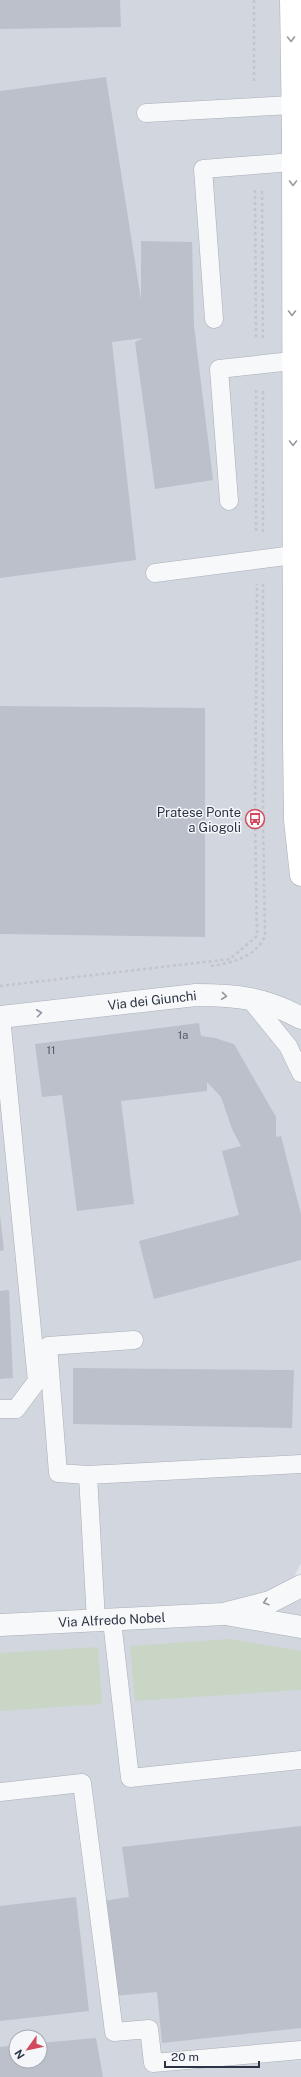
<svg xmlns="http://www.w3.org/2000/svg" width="301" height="2077" viewBox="0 0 301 2077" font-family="'Public Sans',sans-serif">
  <rect width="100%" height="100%" fill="#e4e7ec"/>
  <path fill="#d2d6de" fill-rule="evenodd" d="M0 0H301V1563L295 1575 301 1585V2077H0ZM16 2037H40V2061H16Z"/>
  <path fill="#c9d6c5" d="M229 1639 301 1651V1690L135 1701 130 1646Z
    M98 1647 102 1704 0 1711V1653Z"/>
  <path fill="#bbc0ca" d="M0 0H120L121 27 0 29Z
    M106 77 141 300V241L192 242 194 326 213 480 155 489 135 342 143 338 112 342 136 560 0 578V91Z
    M0 706 205 708V937L0 934Z
    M199 1023 201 1036 215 1038 234 1044 276 1117V1137L281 1136 301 1214V1260L154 1299 139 1241 239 1215 222 1151 241 1146 232 1129 221 1097 207 1082V1091L121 1101 134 1204 77 1211 62 1095 42 1097 35 1044Z
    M0 1216 4 1250 0 1251Z
    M9 1290 13 1378 0 1379V1291Z
    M73 1368 294 1370 292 1428 73 1424Z
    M301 1826V2028L162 2043 157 1992 114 1996 104 1901 129 1897 122 1847Z
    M76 1897 89 2011 0 2021V1906Z
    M96 2038 103 2077H0V2047L16 2045V2061H40V2043Z"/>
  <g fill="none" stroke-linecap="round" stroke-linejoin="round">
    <defs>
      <path id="lane" d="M146 113 292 105
        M214 319 203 169 293 162
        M229 501 219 369 292 361
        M155 573 293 555
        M249 998 288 1046 301 1073
        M0 1409H16L37 1381 1 1017
        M88 1475 58 1473 48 1346 134 1340
        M96 1621 88 1475 301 1464
        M112 1621 130 1778 301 1760
        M0 1792 82 1783 114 2032 149 2029 153 2063 301 2050"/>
      <g id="street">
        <path id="s1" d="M0 1017 196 995C237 995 265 998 301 1018"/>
        <path d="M231 1615 301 1627"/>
        <path id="s2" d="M0 1625 224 1614 270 1602 301 1586"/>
      </g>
      <path id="secondary" d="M291 0 293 133 294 740 295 820 301 875"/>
    </defs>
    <use href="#lane" stroke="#a9aeb7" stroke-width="19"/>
    <use href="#street" stroke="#a9aeb7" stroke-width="23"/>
    <use href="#secondary" stroke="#a9aeb7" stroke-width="23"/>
    <path stroke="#c2c5cb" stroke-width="2.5" stroke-dasharray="3 3" stroke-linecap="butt" d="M254 0V81
      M255 190 256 339
      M262 191 263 340
      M256 390V533
      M263 391V534
      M211 966C232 963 256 957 265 936L263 822V584
      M0 986 230 959 257 936 255 819 257 584"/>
    <use href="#lane" stroke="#f7f8fa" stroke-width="18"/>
    <use href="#street" stroke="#f7f8fa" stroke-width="22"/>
    <use href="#secondary" stroke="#fff" stroke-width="22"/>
  </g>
  <defs><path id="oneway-chevron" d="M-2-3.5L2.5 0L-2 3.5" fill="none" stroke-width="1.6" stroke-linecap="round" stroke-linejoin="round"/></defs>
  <g stroke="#959aa2">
    <use href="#oneway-chevron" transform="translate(291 39) rotate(89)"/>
    <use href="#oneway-chevron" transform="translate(293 183) rotate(90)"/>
    <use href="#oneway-chevron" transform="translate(292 313) rotate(90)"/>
    <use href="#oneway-chevron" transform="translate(293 443) rotate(90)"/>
  </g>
  <g stroke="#9196a0">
    <use href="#oneway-chevron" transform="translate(224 996) rotate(6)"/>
    <use href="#oneway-chevron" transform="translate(39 1013) rotate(-7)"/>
    <use href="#oneway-chevron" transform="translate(266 1602) rotate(162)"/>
  </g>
  <defs>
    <symbol id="bus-ring" viewBox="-11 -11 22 22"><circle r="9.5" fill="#f4f6f9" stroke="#d1495b" stroke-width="1.5"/><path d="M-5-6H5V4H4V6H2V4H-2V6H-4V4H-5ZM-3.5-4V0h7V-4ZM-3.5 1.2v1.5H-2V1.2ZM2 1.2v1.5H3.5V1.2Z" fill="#d1495b"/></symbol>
  </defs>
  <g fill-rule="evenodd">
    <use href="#bus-ring" x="244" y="808" width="22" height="22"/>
  </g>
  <g text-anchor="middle" stroke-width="3" stroke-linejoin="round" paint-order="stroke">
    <g font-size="11" fill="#4f5766">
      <text x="183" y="1039">1a</text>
      <text x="51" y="1054">11</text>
    </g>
    <g font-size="13" fill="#2b3445" stroke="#f4f6f9" text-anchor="end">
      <text x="241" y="817">Pratese Ponte<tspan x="241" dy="15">a Giogoli</tspan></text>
    </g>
    <g font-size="13" fill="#2b3445" stroke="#f4f6f9">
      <text dy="5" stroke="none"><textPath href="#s1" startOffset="153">Via dei Giunchi</textPath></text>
      <text dy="5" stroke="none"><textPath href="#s2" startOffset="112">Via Alfredo Nobel</textPath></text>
    </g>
  </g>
  <g transform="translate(28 2049) rotate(237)"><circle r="19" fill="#f4f6f9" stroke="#a4a8b1"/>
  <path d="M0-3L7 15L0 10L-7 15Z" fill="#d1495b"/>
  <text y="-6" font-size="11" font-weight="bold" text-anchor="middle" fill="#2b3445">N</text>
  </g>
  <path d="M165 2061v6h94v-6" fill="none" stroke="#2b3445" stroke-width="2"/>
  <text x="171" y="2061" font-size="12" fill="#2b3445" stroke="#f4f6f9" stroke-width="3" paint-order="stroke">20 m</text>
</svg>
